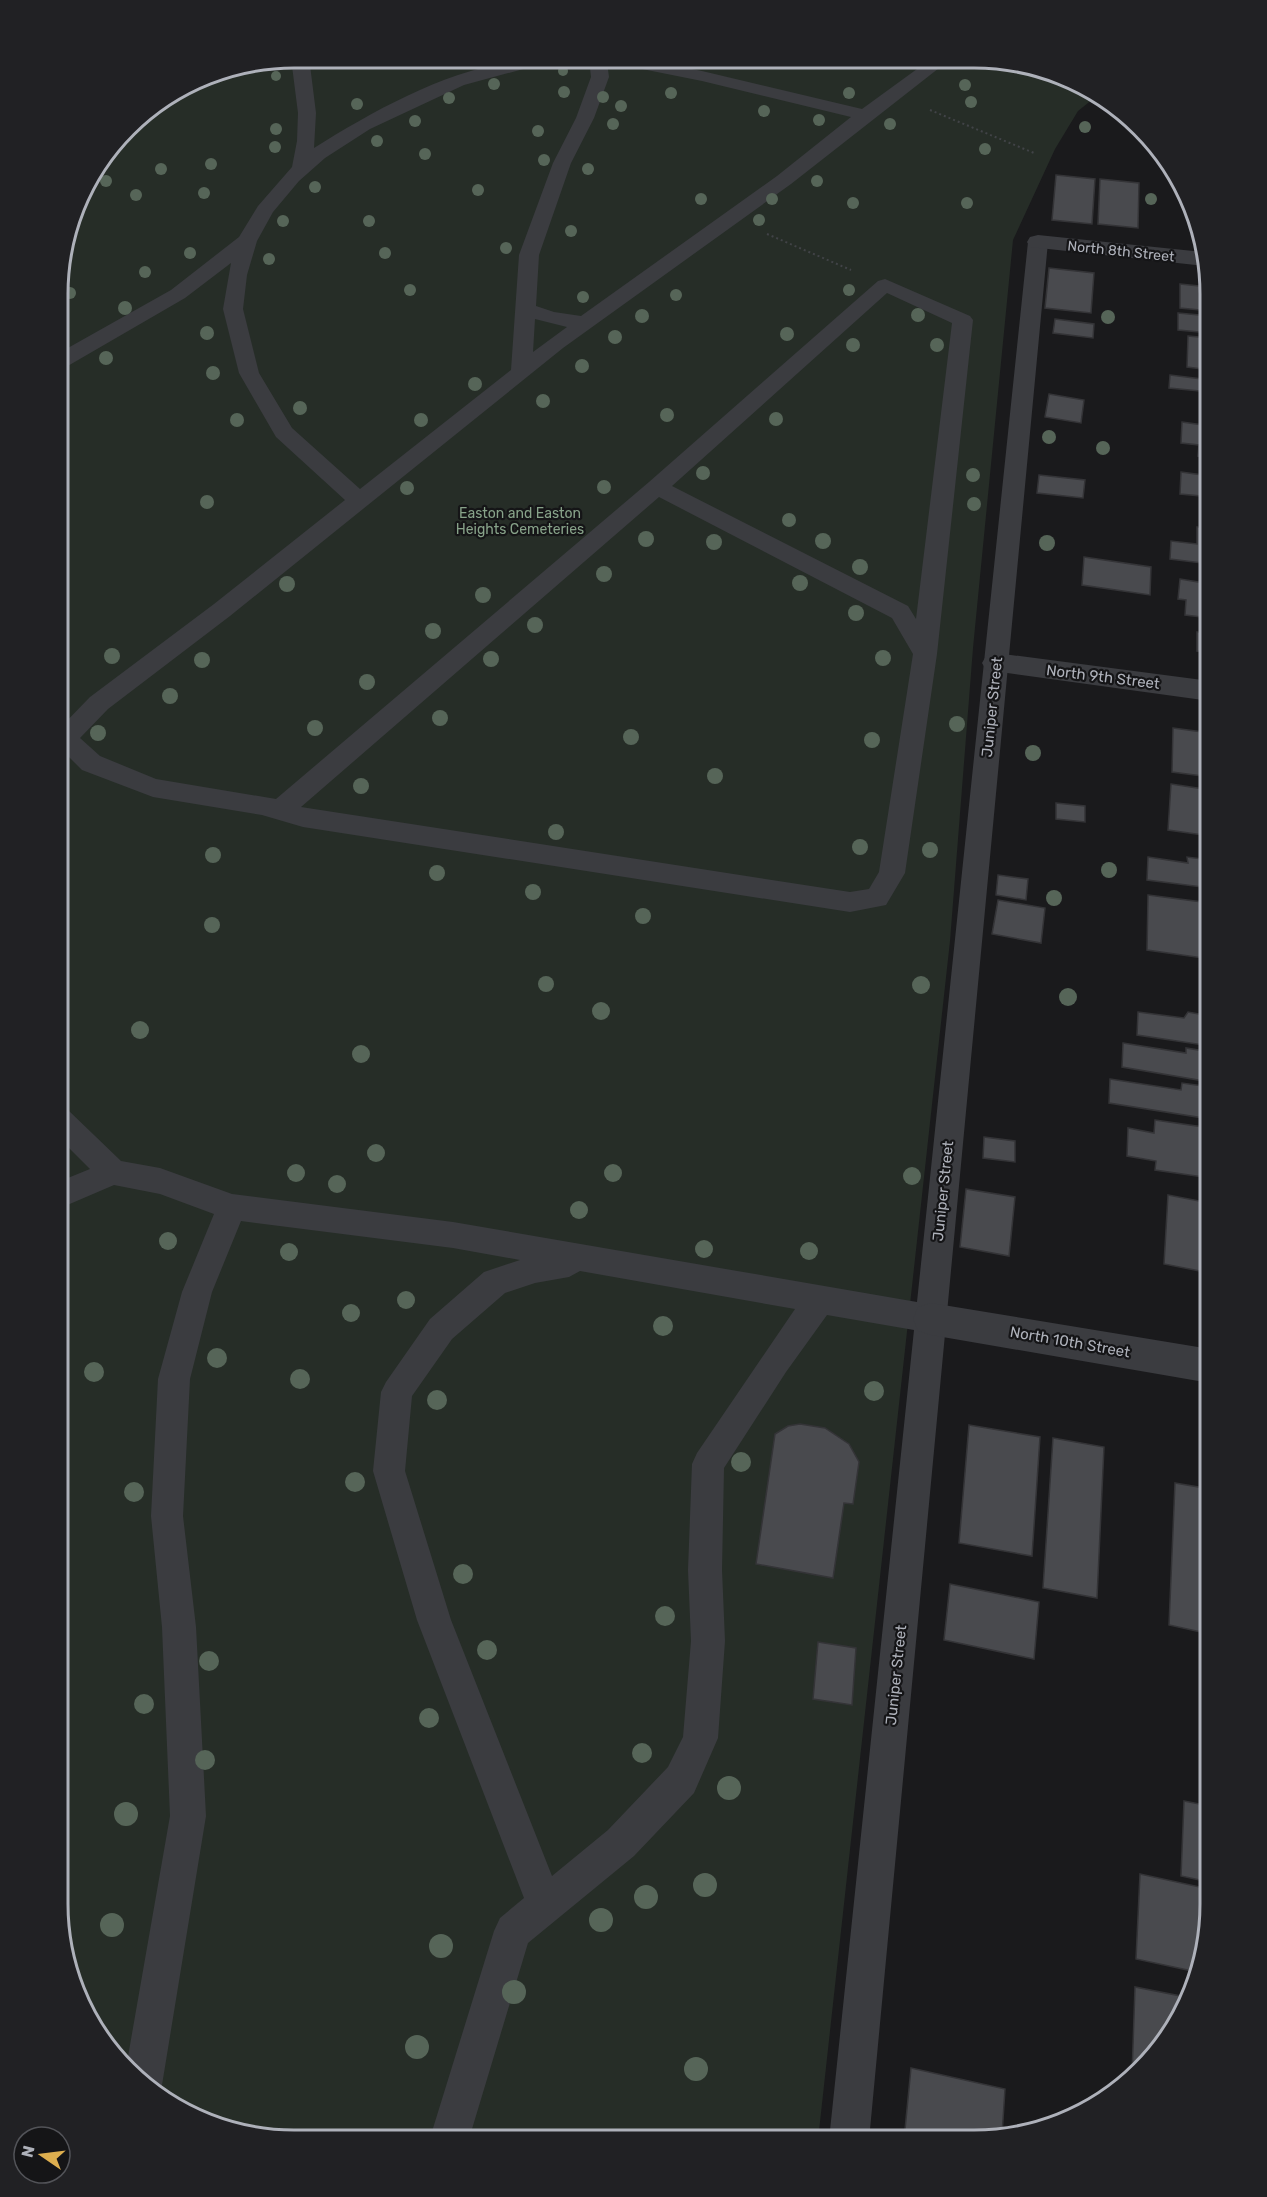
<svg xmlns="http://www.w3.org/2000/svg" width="1267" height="2197" viewBox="0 0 1267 2197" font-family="Rubik,sans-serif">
  <rect width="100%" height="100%" fill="#1a1a1c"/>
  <path fill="#262d27" d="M294 57 1019 61 1078 81 1098 95 1078 111 1055 149 1013 240 973 648 950 941 818 2140 263 2138 203 2122 138 2081 97 2035 70 1980 57 1903 59 263 82 189 137 116 204 75Z"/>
  <path fill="#494a4e" stroke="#343437" stroke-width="1.5" d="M1056 175 1095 179 1092 224 1052 220Z
    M1100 179 1139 183 1138 228 1098 224Z
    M1049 268 1094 273 1091 313 1045 308Z
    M1180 284 1209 287 1210 311 1180 308Z
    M1178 313 1210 316V333L1178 330Z
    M1055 319 1094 324 1093 338 1053 333Z
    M1188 336 1210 338V370L1187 367Z
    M1170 375 1210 380V392L1169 388Z
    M1049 394 1084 400 1081 423 1045 417Z
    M1182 422 1210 426V458L1198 456 1199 445 1181 443Z
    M1181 472 1210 476V509L1201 508V496L1180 494Z
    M1039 475 1085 480 1083 498 1037 493Z
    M1197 527 1210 529V564L1170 559 1171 541 1197 544Z
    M1084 557 1151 567 1150 595 1082 585Z
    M1180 579 1210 584V618L1185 615 1186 600 1178 599Z
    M1197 632 1210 634V653L1197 651Z
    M1173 728 1210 733V777L1172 772Z
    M1171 784 1210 790V836L1168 830Z
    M1056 803 1085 806V822L1056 819Z
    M1148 857 1188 863 1187 857 1210 860V888L1147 880Z
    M998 875 1028 879 1026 900 996 895Z
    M1148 895 1210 903V959L1147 950Z
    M998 900 1045 908 1041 943 992 934Z
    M1138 1012 1184 1018 1188 1012 1210 1016V1046L1137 1035Z
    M1123 1043 1186 1053V1048L1210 1052V1082L1122 1067Z
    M1110 1079 1181 1090 1182 1083 1210 1087V1119L1109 1103Z
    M1155 1120 1210 1128V1178L1155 1170 1156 1161 1127 1156 1128 1128 1154 1133Z
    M984 1137 1015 1141V1162L983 1158Z
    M966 1189 1015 1197 1009 1256 960 1247Z
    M1168 1195 1210 1203V1273L1164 1264Z
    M800 1424 825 1428 849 1444 859 1462 853 1504 844 1503 833 1578 756 1564 775 1434 788 1426Z
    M969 1425 1040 1437 1032 1556 959 1543Z
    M1053 1438 1104 1447 1097 1598 1043 1588Z
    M1175 1483 1210 1489V1634L1169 1625Z
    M950 1584 1039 1602 1034 1659 944 1640Z
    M818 1642 856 1648 852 1705 813 1699Z
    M1184 1801 1210 1806 1209 1882 1181 1876Z
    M1140 1874 1209 1889V1919L1197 1972 1136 1959Z
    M1186 1985 1194 1986 1192 1993 1161 2048 1132 2075 1135 1987 1186 1997Z
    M911 2068 1005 2089 1002 2135 973 2140H904Z"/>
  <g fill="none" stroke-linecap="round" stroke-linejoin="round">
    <path stroke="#414347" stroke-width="2" stroke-dasharray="2 3" stroke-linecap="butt" d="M930 110 1034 153
      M767 234 851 270"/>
    <path fill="#3b3c40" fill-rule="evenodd" d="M309 57 316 113 314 148C388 102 478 52 568 59L565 63 527 68 464 85 370 129 325 158 299 181 273 212 257 241 247 275 243 309 259 373 292 428 360 489 511 370 519 255 553 163 576 118 591 77 589 59H642L702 71 862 109 928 61H948L791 184 563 348 230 616 108 709 80 738 100 756 156 779 276 799 649 482 878 281 885 279 970 316 973 320 937 654 905 873 886 905 850 912 303 827 262 815 153 797 82 770 65 753 58 755V730L90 697 214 604 345 500 276 437 239 373 223 309 231 263 185 298 66 367 59 368V353L171 290 239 237 258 206 292 167 297 141 298 113 291 58ZM607 62 702 81 851 117 777 176 581 316 554 312 536 306 539 255 571 163 594 118 609 77ZM887 293 952 323 916 619 908 606 672 486ZM535 319 567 327 533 352ZM659 497 892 618 913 654 879 872 869 889 850 892 301 807Z
      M1038 236 1045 238 1048 242 869 2140H829L914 1330 827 1315 786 1372 724 1468 722 1570 725 1641 718 1738 694 1793 634 1856 528 1943 469 2139 430 2138 494 1931 500 1918 524 1898 417 1620 373 1471 381 1392 386 1382 430 1319 484 1272 520 1260 453 1248 241 1221 212 1292 190 1379 183 1516 196 1627 206 1816 162 2085 159 2094 138 2081 126 2068 170 1816 162 1627 151 1516 158 1379 182 1292 214 1214 160 1194 114 1185 58 1209V1182L90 1169 58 1137V1107L68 1110 121 1161 160 1168 232 1194 453 1222 917 1302 1028 242 1031 238ZM580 1271 795 1309 697 1453 692 1464 688 1570 691 1641 683 1737 668 1767 608 1830 552 1876 451 1620 405 1471 412 1396 452 1339 505 1293 535 1283 569 1277Z"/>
    <path fill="#3b3c40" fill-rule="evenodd" d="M1038 235 1203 252 1205 266 1030 247 1027 242 1030 237Z
      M996 653 1210 681V701L986 670 982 663 986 656Z
      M931 1303 1210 1349V1383L931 1335 918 1331 913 1319 918 1307Z"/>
  </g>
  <g fill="#566558">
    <circle cx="563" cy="71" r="5"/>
    <circle cx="276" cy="76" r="5"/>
    <circle cx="494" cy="84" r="6"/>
    <circle cx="965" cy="85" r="6"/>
    <circle cx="564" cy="92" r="6"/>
    <circle cx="671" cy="93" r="6"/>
    <circle cx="849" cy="93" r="6"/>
    <circle cx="603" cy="97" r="6"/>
    <circle cx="449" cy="98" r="6"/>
    <circle cx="971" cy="102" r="6"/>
    <circle cx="357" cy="104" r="6"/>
    <circle cx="621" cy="106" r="6"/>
    <circle cx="764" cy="111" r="6"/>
    <circle cx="819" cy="120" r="6"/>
    <circle cx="415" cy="121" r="6"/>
    <circle cx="613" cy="124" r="6"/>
    <circle cx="890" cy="124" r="6"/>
    <circle cx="1085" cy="127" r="6"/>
    <circle cx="276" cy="129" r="6"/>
    <circle cx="538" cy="131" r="6"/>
    <circle cx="377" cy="141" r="6"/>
    <circle cx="275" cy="147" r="6"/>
    <circle cx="985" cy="149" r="6"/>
    <circle cx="425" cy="154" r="6"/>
    <circle cx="544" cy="160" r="6"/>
    <circle cx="211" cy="164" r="6"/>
    <circle cx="161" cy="169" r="6"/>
    <circle cx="588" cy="169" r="6"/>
    <circle cx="106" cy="181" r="6"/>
    <circle cx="817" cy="181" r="6"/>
    <circle cx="315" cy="187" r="6"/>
    <circle cx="478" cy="190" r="6"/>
    <circle cx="204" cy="193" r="6"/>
    <circle cx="136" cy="195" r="6"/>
    <circle cx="701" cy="199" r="6"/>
    <circle cx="772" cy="199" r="6"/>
    <circle cx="1151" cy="199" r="6"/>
    <circle cx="853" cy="203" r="6"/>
    <circle cx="967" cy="203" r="6"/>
    <circle cx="759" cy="220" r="6"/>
    <circle cx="283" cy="221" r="6"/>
    <circle cx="369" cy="221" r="6"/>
    <circle cx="571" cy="231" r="6"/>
    <circle cx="506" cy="248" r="6"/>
    <circle cx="190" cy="253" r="6"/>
    <circle cx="385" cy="253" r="6"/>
    <circle cx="269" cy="259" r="6"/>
    <circle cx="145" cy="272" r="6"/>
    <circle cx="410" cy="290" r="6"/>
    <circle cx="849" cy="290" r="6"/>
    <circle cx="70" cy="293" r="6"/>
    <circle cx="676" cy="295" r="6"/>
    <circle cx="583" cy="297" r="6"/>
    <circle cx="125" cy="308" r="7"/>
    <circle cx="918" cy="315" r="7"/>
    <circle cx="642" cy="316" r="7"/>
    <circle cx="1108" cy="317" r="7"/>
    <circle cx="207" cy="333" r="7"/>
    <circle cx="787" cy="334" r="7"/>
    <circle cx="615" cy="337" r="7"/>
    <circle cx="853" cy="345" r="7"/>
    <circle cx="937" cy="345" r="7"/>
    <circle cx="106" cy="358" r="7"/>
    <circle cx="582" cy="366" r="7"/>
    <circle cx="213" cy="373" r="7"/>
    <circle cx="475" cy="384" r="7"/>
    <circle cx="543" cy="401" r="7"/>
    <circle cx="300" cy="408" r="7"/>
    <circle cx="667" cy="415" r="7"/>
    <circle cx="776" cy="419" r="7"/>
    <circle cx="237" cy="420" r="7"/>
    <circle cx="421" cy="420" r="7"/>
    <circle cx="1049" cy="437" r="7"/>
    <circle cx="1103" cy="448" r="7"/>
    <circle cx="703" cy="473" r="7"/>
    <circle cx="973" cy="475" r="7"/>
    <circle cx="604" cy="487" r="7"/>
    <circle cx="407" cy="488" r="7"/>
    <circle cx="207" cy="502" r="7"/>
    <circle cx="974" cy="504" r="7"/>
    <circle cx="789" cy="520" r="7"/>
    <circle cx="646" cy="539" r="8"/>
    <circle cx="823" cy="541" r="8"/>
    <circle cx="714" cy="542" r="8"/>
    <circle cx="1047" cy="543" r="8"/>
    <circle cx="860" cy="567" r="8"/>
    <circle cx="604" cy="574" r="8"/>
    <circle cx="800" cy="583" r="8"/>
    <circle cx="287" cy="584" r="8"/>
    <circle cx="483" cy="595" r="8"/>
    <circle cx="856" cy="613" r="8"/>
    <circle cx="535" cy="625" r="8"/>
    <circle cx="433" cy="631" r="8"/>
    <circle cx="112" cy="656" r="8"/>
    <circle cx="883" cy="658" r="8"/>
    <circle cx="491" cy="659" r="8"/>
    <circle cx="202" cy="660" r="8"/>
    <circle cx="367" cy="682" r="8"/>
    <circle cx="170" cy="696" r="8"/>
    <circle cx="440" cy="718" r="8"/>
    <circle cx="957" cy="724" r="8"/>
    <circle cx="315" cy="728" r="8"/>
    <circle cx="98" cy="733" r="8"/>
    <circle cx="631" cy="737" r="8"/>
    <circle cx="872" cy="740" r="8"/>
    <circle cx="1033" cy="753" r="8"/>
    <circle cx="715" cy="776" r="8"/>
    <circle cx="361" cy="786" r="8"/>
    <circle cx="556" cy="832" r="8"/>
    <circle cx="860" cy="847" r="8"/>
    <circle cx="930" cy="850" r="8"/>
    <circle cx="213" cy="855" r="8"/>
    <circle cx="1109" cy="870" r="8"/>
    <circle cx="437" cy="873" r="8"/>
    <circle cx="533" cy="892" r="8"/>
    <circle cx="1054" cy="898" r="8"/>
    <circle cx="643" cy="916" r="8"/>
    <circle cx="212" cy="925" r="8"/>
    <circle cx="546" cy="984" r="8"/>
    <circle cx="921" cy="985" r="9"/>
    <circle cx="1068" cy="997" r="9"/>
    <circle cx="601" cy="1011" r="9"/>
    <circle cx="140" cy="1030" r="9"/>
    <circle cx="361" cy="1054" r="9"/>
    <circle cx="376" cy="1153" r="9"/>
    <circle cx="296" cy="1173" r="9"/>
    <circle cx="613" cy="1173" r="9"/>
    <circle cx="912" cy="1176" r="9"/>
    <circle cx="337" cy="1184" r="9"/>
    <circle cx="579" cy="1210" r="9"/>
    <circle cx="168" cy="1241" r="9"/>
    <circle cx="704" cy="1249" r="9"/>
    <circle cx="809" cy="1251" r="9"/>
    <circle cx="289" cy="1252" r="9"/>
    <circle cx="406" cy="1300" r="9"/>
    <circle cx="351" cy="1313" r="9"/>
    <circle cx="663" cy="1326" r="10"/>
    <circle cx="217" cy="1358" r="10"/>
    <circle cx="94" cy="1372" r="10"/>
    <circle cx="300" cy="1379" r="10"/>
    <circle cx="874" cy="1391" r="10"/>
    <circle cx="437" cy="1400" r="10"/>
    <circle cx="741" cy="1462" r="10"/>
    <circle cx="355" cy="1482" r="10"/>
    <circle cx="134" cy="1492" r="10"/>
    <circle cx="463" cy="1574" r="10"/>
    <circle cx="665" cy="1616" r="10"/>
    <circle cx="487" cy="1650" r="10"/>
    <circle cx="209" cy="1661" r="10"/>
    <circle cx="144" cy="1704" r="10"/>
    <circle cx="429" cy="1718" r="10"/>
    <circle cx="642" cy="1753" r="10"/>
    <circle cx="205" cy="1760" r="10"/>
    <circle cx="729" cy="1788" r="12"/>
    <circle cx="126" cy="1814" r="12"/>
    <circle cx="705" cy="1885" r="12"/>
    <circle cx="646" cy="1897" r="12"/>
    <circle cx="601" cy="1920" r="12"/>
    <circle cx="112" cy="1925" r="12"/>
    <circle cx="441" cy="1946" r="12"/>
    <circle cx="514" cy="1992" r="12"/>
    <circle cx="417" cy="2047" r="12"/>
    <circle cx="696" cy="2069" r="12"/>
  </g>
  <g text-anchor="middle" stroke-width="4.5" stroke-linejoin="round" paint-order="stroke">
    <g font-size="14" fill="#aeb1ba" stroke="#151517">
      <text transform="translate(1121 251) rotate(6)" y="5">North 8th Street</text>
    </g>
    <g font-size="14" fill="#87a289" stroke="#151517">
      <text x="520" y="518">Easton and Easton<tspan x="520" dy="16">Heights Cemeteries</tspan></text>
    </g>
    <g font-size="15" fill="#aeb1ba" stroke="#151517">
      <text transform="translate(1103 677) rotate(7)" y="5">North 9th Street</text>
      <text transform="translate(992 707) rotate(-84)" y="5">Juniper Street</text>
      <text transform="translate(943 1191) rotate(-84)" y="5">Juniper Street</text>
      <text transform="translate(1070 1342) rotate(10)" y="5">North 10th Street</text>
      <text transform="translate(896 1675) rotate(-84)" y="5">Juniper Street</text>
    </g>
  </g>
  <path d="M0 0H1267V2197H0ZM294 68H974A226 226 0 0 1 1200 294V1904A226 226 0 0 1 974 2130H294A226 226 0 0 1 68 1904V294A226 226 0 0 1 294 68Z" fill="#212124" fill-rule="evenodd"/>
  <path fill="none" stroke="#aeb1ba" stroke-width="3" d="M294 68H974A226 226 0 0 1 1200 294V1904A226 226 0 0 1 974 2130H294A226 226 0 0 1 68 1904V294A226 226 0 0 1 294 68Z"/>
  <g transform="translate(42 2155) rotate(284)"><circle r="28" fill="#151517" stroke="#525358" stroke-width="1.5"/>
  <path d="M0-4.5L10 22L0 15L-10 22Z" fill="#deaf4f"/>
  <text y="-9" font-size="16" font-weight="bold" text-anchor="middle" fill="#aeb1ba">N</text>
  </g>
</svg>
